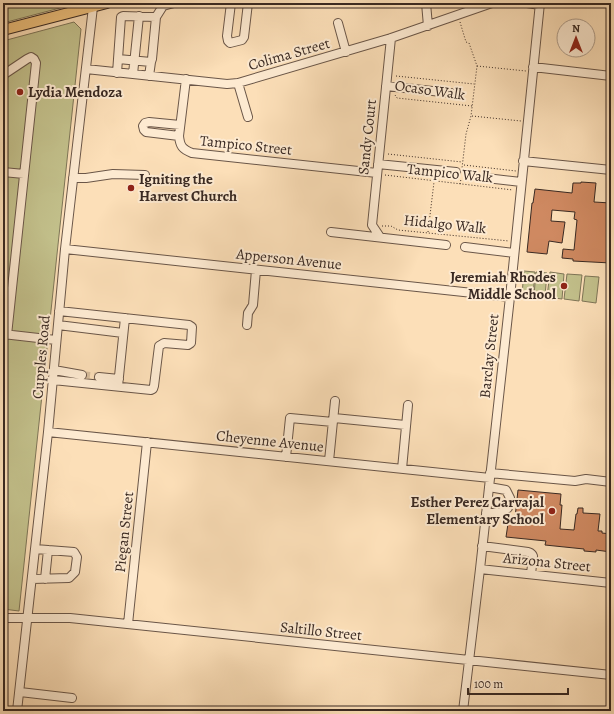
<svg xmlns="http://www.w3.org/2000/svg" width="614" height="714" viewBox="0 0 614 714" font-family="Alegreya,serif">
  <rect width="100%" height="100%" fill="#fcdfb8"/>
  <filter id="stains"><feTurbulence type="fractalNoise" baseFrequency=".005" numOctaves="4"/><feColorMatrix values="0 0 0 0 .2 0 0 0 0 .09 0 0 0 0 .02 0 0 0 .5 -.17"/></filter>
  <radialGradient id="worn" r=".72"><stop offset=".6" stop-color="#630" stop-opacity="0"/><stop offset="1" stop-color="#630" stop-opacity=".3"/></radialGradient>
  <path fill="#c3c18c" stroke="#7e7557" d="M3 3H79L3 23Z
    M74 22 81 29 19 611 3 609V41Z
    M524 271 535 272 533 295 522 294Z
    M536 272 547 273 545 296 534 295Z
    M550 272 564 274 562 299 547 297Z
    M567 274 582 275 579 301 564 299Z
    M585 276 599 277 596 303 582 301Z"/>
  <path fill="#cf8961" stroke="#392922" d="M581 182 596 183 594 202 611 203V263L573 261V259L562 258 563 249 574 250 577 220 574 219 575 212 552 210 551 221 565 222 562 243 549 241 547 254 527 252 532 203H533L535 189 572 193 573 183H581Z
    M518 490 561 494 560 505H562L560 529 574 530 576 514H577L578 508H583V513L600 514 598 531H602V533L611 534V552L596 550V552L584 551V549L545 545 546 541 506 537 509 517 515 518Z"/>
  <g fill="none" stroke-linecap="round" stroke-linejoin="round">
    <path stroke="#d5bb9a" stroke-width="8" stroke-dasharray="8 4" stroke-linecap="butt" d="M82 375 99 377"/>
    <defs>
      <path id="minor" d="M231 3 227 36 228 41 230 43 242 40 244 37 248 3
        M426 3 428 26
        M527 3 540 5
        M163 6 174 3
        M338 23 346 52
        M118 59 121 17 123 16 156 17
        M151 62 152 59 156 17 163 6V3
        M533 67 611 76
        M86 69 227 84 238 83 391 38 492 3
        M117 73 118 59 151 62 149 76
        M133 74 139 16
        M3 75 27 59 31 57 34 59 36 63 7 335
        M186 79 179 136C180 146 182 149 192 153L377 173
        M238 83 248 117
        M386 86 451 93
        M179 136 146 132 144 130 143 126 145 123 149 122 180 125
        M523 161 611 170
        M378 164 456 172
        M3 172 24 174
        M73 178H86L113 174 145 175
        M486 178 521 182
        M331 232 446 245
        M380 237 372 225 391 38
        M465 247 514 253
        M65 249 510 297
        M58 325 123 333
        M247 325 248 313 253 305 256 270
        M3 334 56 340
        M54 370 82 375
        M99 377 119 379
        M53 380 151 390 153 389 154 386 159 346 164 343 188 345 191 343 192 327 189 325 59 311
        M118 386 125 318
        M334 418 405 425
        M48 432 490 478
        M286 457 290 418 333 422
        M329 461 335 401
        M402 469 408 405
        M490 473 575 481 586 479 611 482
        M486 513H500L508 508 510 498 506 490 489 487
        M482 546 528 552C531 553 532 553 533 556L531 574
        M480 569 611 583
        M32 579 69 578 75 572 77 557 74 552 35 549
        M45 579 48 550
        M3 618H70L611 675
        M128 624 147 442
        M20 692 72 698
        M17 711 48 432 65 249 93 7
        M463 711 480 569 510 297 540 3"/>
      <path id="major" d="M3 30 107 3"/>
    </defs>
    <use href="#minor" stroke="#6a5648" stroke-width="10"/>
    <use href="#major" stroke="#392922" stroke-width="12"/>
    <path stroke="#392922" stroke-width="1" stroke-dasharray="1 2" stroke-linecap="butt" d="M460 22 466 42 469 43 477 66 471 116 466 134 462 168
      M477 66 526 71
      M396 76 474 84
      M395 95 397 98 472 106
      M472 116 521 121
      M388 154 462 162
      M464 165 516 171
      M385 175 513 190
      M460 184 461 179
      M382 226H391L398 230 509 241
      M428 232 434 182"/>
    <use href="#minor" stroke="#fdead1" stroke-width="8"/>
    <use href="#major" stroke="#eec07c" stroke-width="10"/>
  </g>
  <g fill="#8f2418" stroke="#fdead1" stroke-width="1.5">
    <circle cx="20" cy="92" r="4"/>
    <circle cx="131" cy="188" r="4"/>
    <circle cx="564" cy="286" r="4"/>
    <circle cx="552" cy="511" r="4"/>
  </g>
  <g text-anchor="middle" stroke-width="4" stroke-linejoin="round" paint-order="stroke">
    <g font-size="15" fill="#392922" stroke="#fdead1">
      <text transform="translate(289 54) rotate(-16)" y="5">Colima Street</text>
      <text transform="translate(430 90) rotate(8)" y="5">Ocaso Walk</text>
      <text transform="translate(367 137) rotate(-84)" y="5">Sandy Court</text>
      <text transform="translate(246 145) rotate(6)" y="5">Tampico Street</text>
      <text transform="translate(450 173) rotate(6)" y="5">Tampico Walk</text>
      <text transform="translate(445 224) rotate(6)" y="5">Hidalgo Walk</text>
      <text transform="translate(289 259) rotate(6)" y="5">Apperson Avenue</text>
      <text transform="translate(489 356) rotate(-84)" y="5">Barclay Street</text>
      <text transform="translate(41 357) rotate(-85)" y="5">Cupples Road</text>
      <text transform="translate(270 441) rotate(6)" y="5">Cheyenne Avenue</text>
      <text transform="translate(124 532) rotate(-84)" y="5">Piegan Street</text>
      <text transform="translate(547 562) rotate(6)" y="5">Arizona Street</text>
      <text transform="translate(321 631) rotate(6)" y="5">Saltillo Street</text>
    </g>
    <g font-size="15" font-weight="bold" fill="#392922" stroke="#fdead1" text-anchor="start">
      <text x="28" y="97">Lydia Mendoza</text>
      <text x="139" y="184">Igniting the<tspan x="139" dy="17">Harvest Church</tspan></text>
      <text x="556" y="282" text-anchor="end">Jeremiah Rhodes<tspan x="556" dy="17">Middle School</tspan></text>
      <text x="544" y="507" text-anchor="end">Esther Perez Carvajal<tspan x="544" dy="17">Elementary School</tspan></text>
    </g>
  </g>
  <rect width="614" height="714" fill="none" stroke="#fcdfb8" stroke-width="16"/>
  <rect x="4" y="4" width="606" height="706" fill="none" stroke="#392922" stroke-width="2"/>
  <rect x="8" y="8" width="598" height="698" fill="none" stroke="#392922"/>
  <g transform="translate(576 38)"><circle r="19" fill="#fdead1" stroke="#af9d8b"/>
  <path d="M0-3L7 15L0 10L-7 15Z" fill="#8f2418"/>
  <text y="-6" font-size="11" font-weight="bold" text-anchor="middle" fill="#392922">N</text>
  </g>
  <path d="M468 688v6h100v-6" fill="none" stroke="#392922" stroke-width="2"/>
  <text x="474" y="688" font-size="12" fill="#392922" stroke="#fdead1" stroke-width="3" paint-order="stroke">100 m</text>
  <rect width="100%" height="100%" filter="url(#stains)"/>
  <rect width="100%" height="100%" fill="url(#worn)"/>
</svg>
